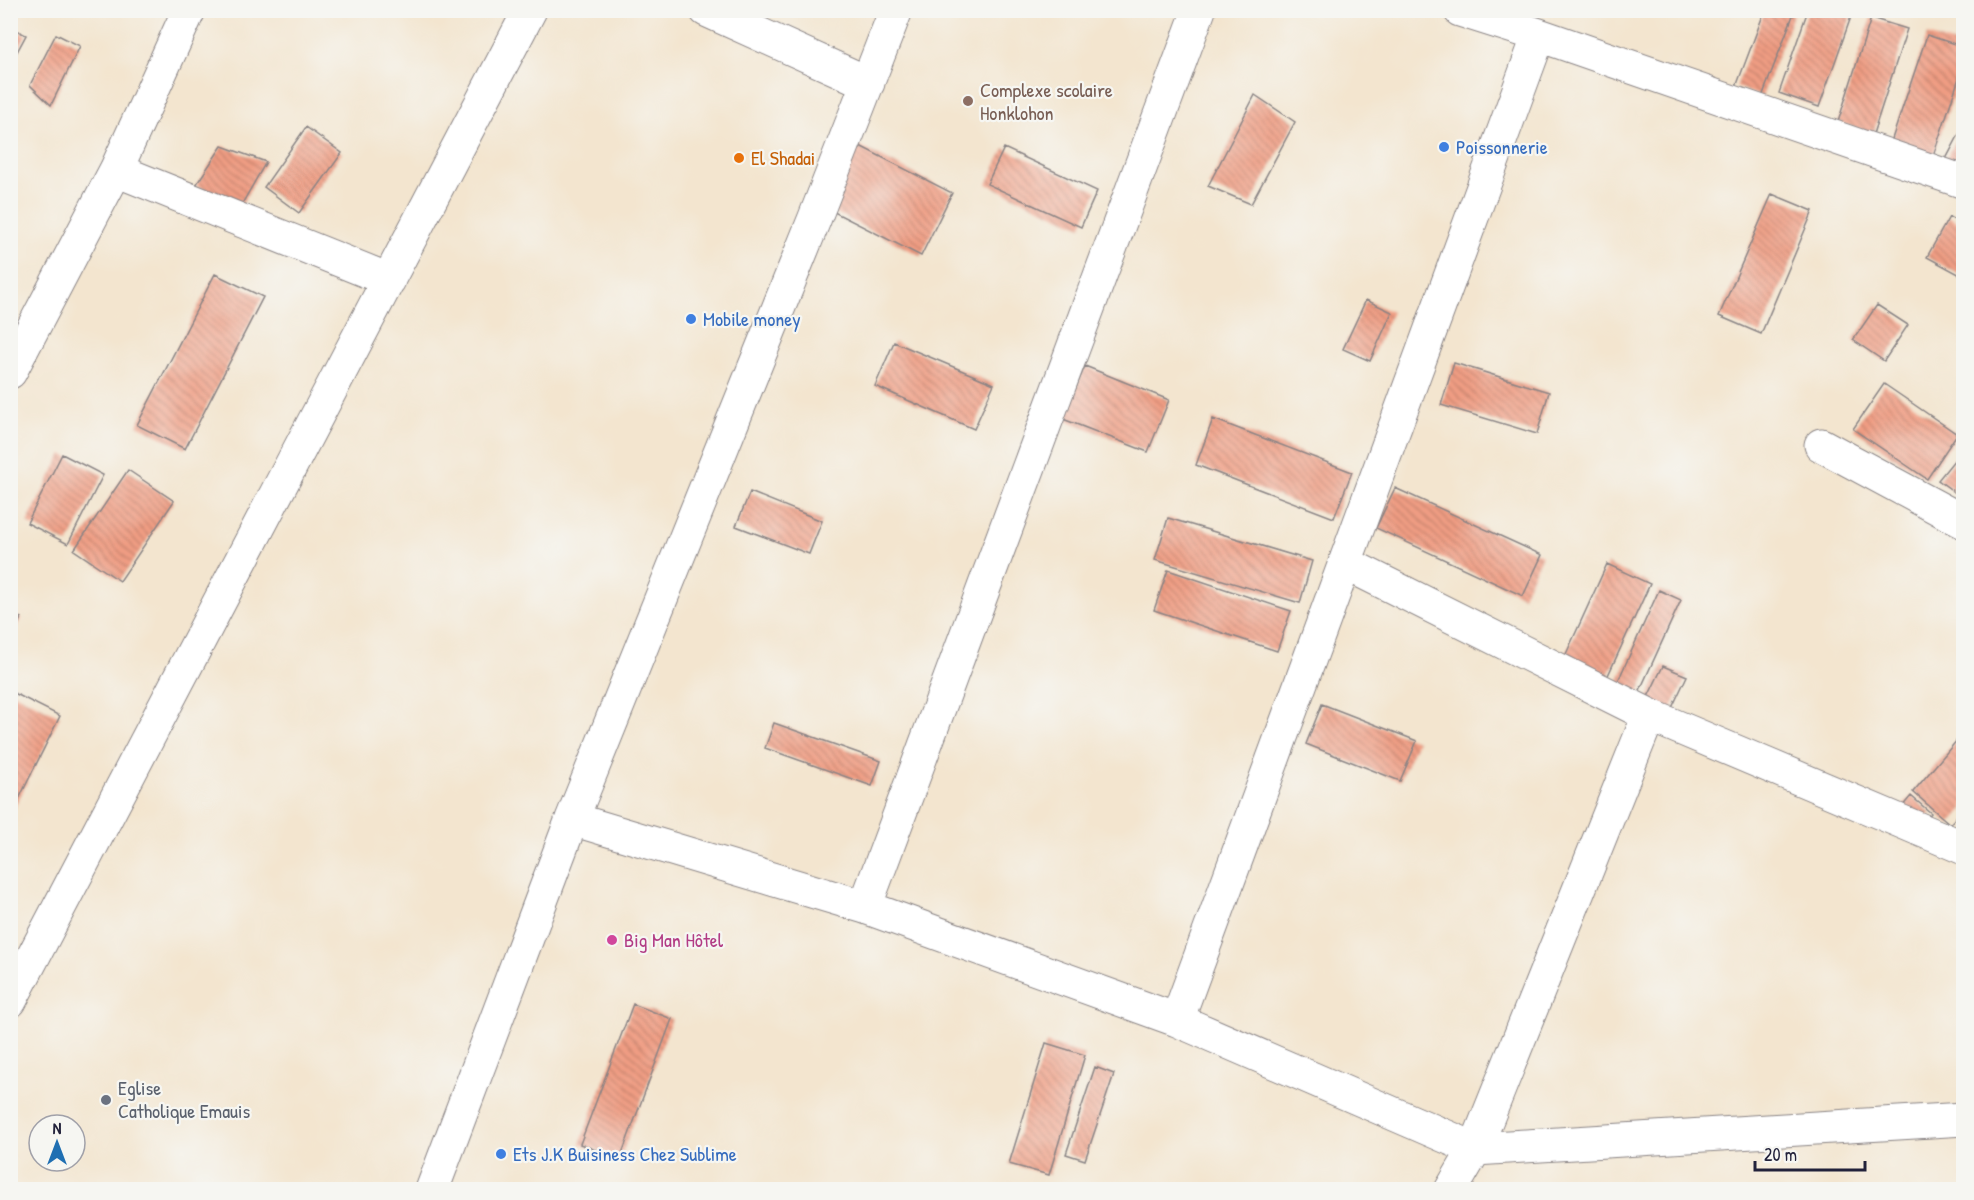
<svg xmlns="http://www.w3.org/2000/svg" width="1974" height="1200" viewBox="0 0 1974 1200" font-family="'Patrick Hand',sans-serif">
  <defs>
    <pattern id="building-back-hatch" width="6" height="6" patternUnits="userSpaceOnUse" patternTransform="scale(1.5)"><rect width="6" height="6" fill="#f09d83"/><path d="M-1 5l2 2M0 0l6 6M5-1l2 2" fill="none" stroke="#c2806c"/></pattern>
  </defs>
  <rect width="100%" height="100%" fill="#f6f6f2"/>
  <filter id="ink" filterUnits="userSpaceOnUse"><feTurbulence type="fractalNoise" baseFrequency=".0167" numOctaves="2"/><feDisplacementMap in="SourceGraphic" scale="12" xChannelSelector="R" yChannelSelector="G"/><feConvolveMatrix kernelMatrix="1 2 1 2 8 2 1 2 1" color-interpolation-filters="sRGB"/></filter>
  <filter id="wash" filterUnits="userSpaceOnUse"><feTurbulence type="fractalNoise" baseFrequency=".008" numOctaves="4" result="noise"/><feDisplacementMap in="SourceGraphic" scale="24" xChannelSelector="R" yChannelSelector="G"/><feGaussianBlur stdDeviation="1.35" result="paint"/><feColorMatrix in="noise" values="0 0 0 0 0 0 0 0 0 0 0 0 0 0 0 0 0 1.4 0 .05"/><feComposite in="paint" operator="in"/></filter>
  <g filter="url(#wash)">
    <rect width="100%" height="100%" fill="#f3e5cf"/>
    <g id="blocks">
      <path fill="url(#building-back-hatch)" d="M1765 10H1795L1762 97 1736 87Z
        M1808 10H1842L1852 14 1819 107 1779 93Z
        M1871 18 1907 29 1873 134 1838 122Z
        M10 27 26 35 10 65Z
        M56 34 80 46 51 105 30 85Z
        M1927 35 1964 47V63L1933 156 1891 142Z
        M1255 95 1295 122 1251 204 1208 186Z
        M1964 125V170L1945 161Z
        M306 127 342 153 299 213 264 187Z
        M858 145 952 193 921 256 826 208Z
        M222 146 266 162 239 209 196 185Z
        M1004 148 1097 191 1081 227 987 184Z
        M1772 194 1813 211 1761 334 1719 316Z
        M1949 217 1964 225V277L1927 257Z
        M215 274 263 297 185 449 137 425Z
        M1366 300 1392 312 1370 361 1343 349Z
        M1877 305 1908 325 1884 361 1853 340Z
        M894 342 994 384 974 429 875 386Z
        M1454 363 1549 392 1537 434 1441 405Z
        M1085 366 1169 400 1148 452 1063 419Z
        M1884 384 1957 434 1927 479 1853 429Z
        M1213 419 1352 472 1334 518 1196 465Z
        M1964 448V499L1938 480Z
        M62 454 103 475 68 544 27 523Z
        M128 470 174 501 120 581 74 550Z
        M1395 488 1542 555 1523 596 1376 528Z
        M750 492 822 521 809 554 736 526Z
        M1168 518 1312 561 1300 603 1155 560Z
        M1607 564 1650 584 1604 684 1561 665Z
        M1168 570 1291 611 1277 651 1154 610Z
        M1659 590 1681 600 1635 701 1613 692Z
        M10 614 21 618 10 641Z
        M1663 666 1687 676 1670 712 1646 701Z
        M10 691 60 716 10 817Z
        M1322 704 1417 741 1400 781 1306 744Z
        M774 723 881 761 872 786 765 748Z
        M1964 732V808L1950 824 1913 792Z
        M1911 796 1931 813 1921 825 1901 808Z
        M633 1004 672 1019 620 1159 580 1144Z
        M1046 1043 1085 1055 1049 1175 1009 1164Z
        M1095 1067 1114 1074 1085 1160 1066 1154Z"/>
    </g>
  </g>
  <g filter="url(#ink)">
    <use href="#blocks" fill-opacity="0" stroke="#8a8485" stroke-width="1.5"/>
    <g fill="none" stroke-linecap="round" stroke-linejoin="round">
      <defs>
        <path id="street" d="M706 10 868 83
          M1460 10 1539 35 1964 182
          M116 170 389 280
          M10 372 116 170 189 10
          M1821 445 1964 522
          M1345 563 1649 715 1964 848
          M572 819 865 907 1177 1020 1475 1149 1964 1119
          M865 907 1199 10
          M10 1001 530 10
          M1177 1020 1539 35
          M432 1190 572 819 814 220 896 10
          M1451 1190 1475 1149 1649 715"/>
      </defs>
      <use href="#street" stroke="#8a8485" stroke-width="35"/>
      <use href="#street" stroke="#fff" stroke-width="33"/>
    </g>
  </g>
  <circle fill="#8d6e63" stroke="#f6f6f2" stroke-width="2" cx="968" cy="101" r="6"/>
  <g fill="#3f7fe0" stroke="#f6f6f2" stroke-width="2">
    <circle cx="1444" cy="147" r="6"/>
    <circle cx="691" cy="319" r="6"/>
    <circle cx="501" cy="1154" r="6"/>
  </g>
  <circle fill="#e8710a" stroke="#f6f6f2" stroke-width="2" cx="739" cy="158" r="6"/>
  <circle fill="#d1479c" stroke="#f6f6f2" stroke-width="2" cx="612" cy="940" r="6"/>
  <circle fill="#6b7280" stroke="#f6f6f2" stroke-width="2" cx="106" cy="1100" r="6"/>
  <g text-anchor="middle" stroke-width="4.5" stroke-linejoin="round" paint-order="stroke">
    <g font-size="20" fill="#785e54" stroke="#f6f6f2" text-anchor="start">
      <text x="980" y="97">Complexe scolaire<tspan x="980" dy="23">Honklohon</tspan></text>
    </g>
    <g font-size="20" fill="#366cbe" stroke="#f6f6f2" text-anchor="start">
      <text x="1456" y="154">Poissonnerie</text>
      <text x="703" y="326">Mobile money</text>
      <text x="513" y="1161">Ets J.K Buisiness Chez Sublime</text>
    </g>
    <g font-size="20" fill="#c56008" stroke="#f6f6f2" text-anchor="start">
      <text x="751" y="165">El Shadai</text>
    </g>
    <g font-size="20" fill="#b23c85" stroke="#f6f6f2" text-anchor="start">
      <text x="624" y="947">Big Man Hôtel</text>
    </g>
    <g font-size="20" fill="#5b616d" stroke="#f6f6f2" text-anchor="start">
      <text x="118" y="1095">Eglise<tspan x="118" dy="23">Catholique Emauis</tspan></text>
    </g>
  </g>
  <rect width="1974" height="1200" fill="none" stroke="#f6f6f2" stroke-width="36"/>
  <g transform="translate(57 1143)"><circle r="28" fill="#f6f6f2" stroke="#a1a1a9" stroke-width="1.5"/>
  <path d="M0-4.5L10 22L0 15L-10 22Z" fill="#1f6fb2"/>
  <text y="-9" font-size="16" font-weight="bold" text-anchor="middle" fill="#22223b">N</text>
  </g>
  <path d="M1755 1161v9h110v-9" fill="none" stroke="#22223b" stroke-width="3"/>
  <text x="1764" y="1161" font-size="18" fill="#22223b" stroke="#f6f6f2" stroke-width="4.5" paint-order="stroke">20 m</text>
</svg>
